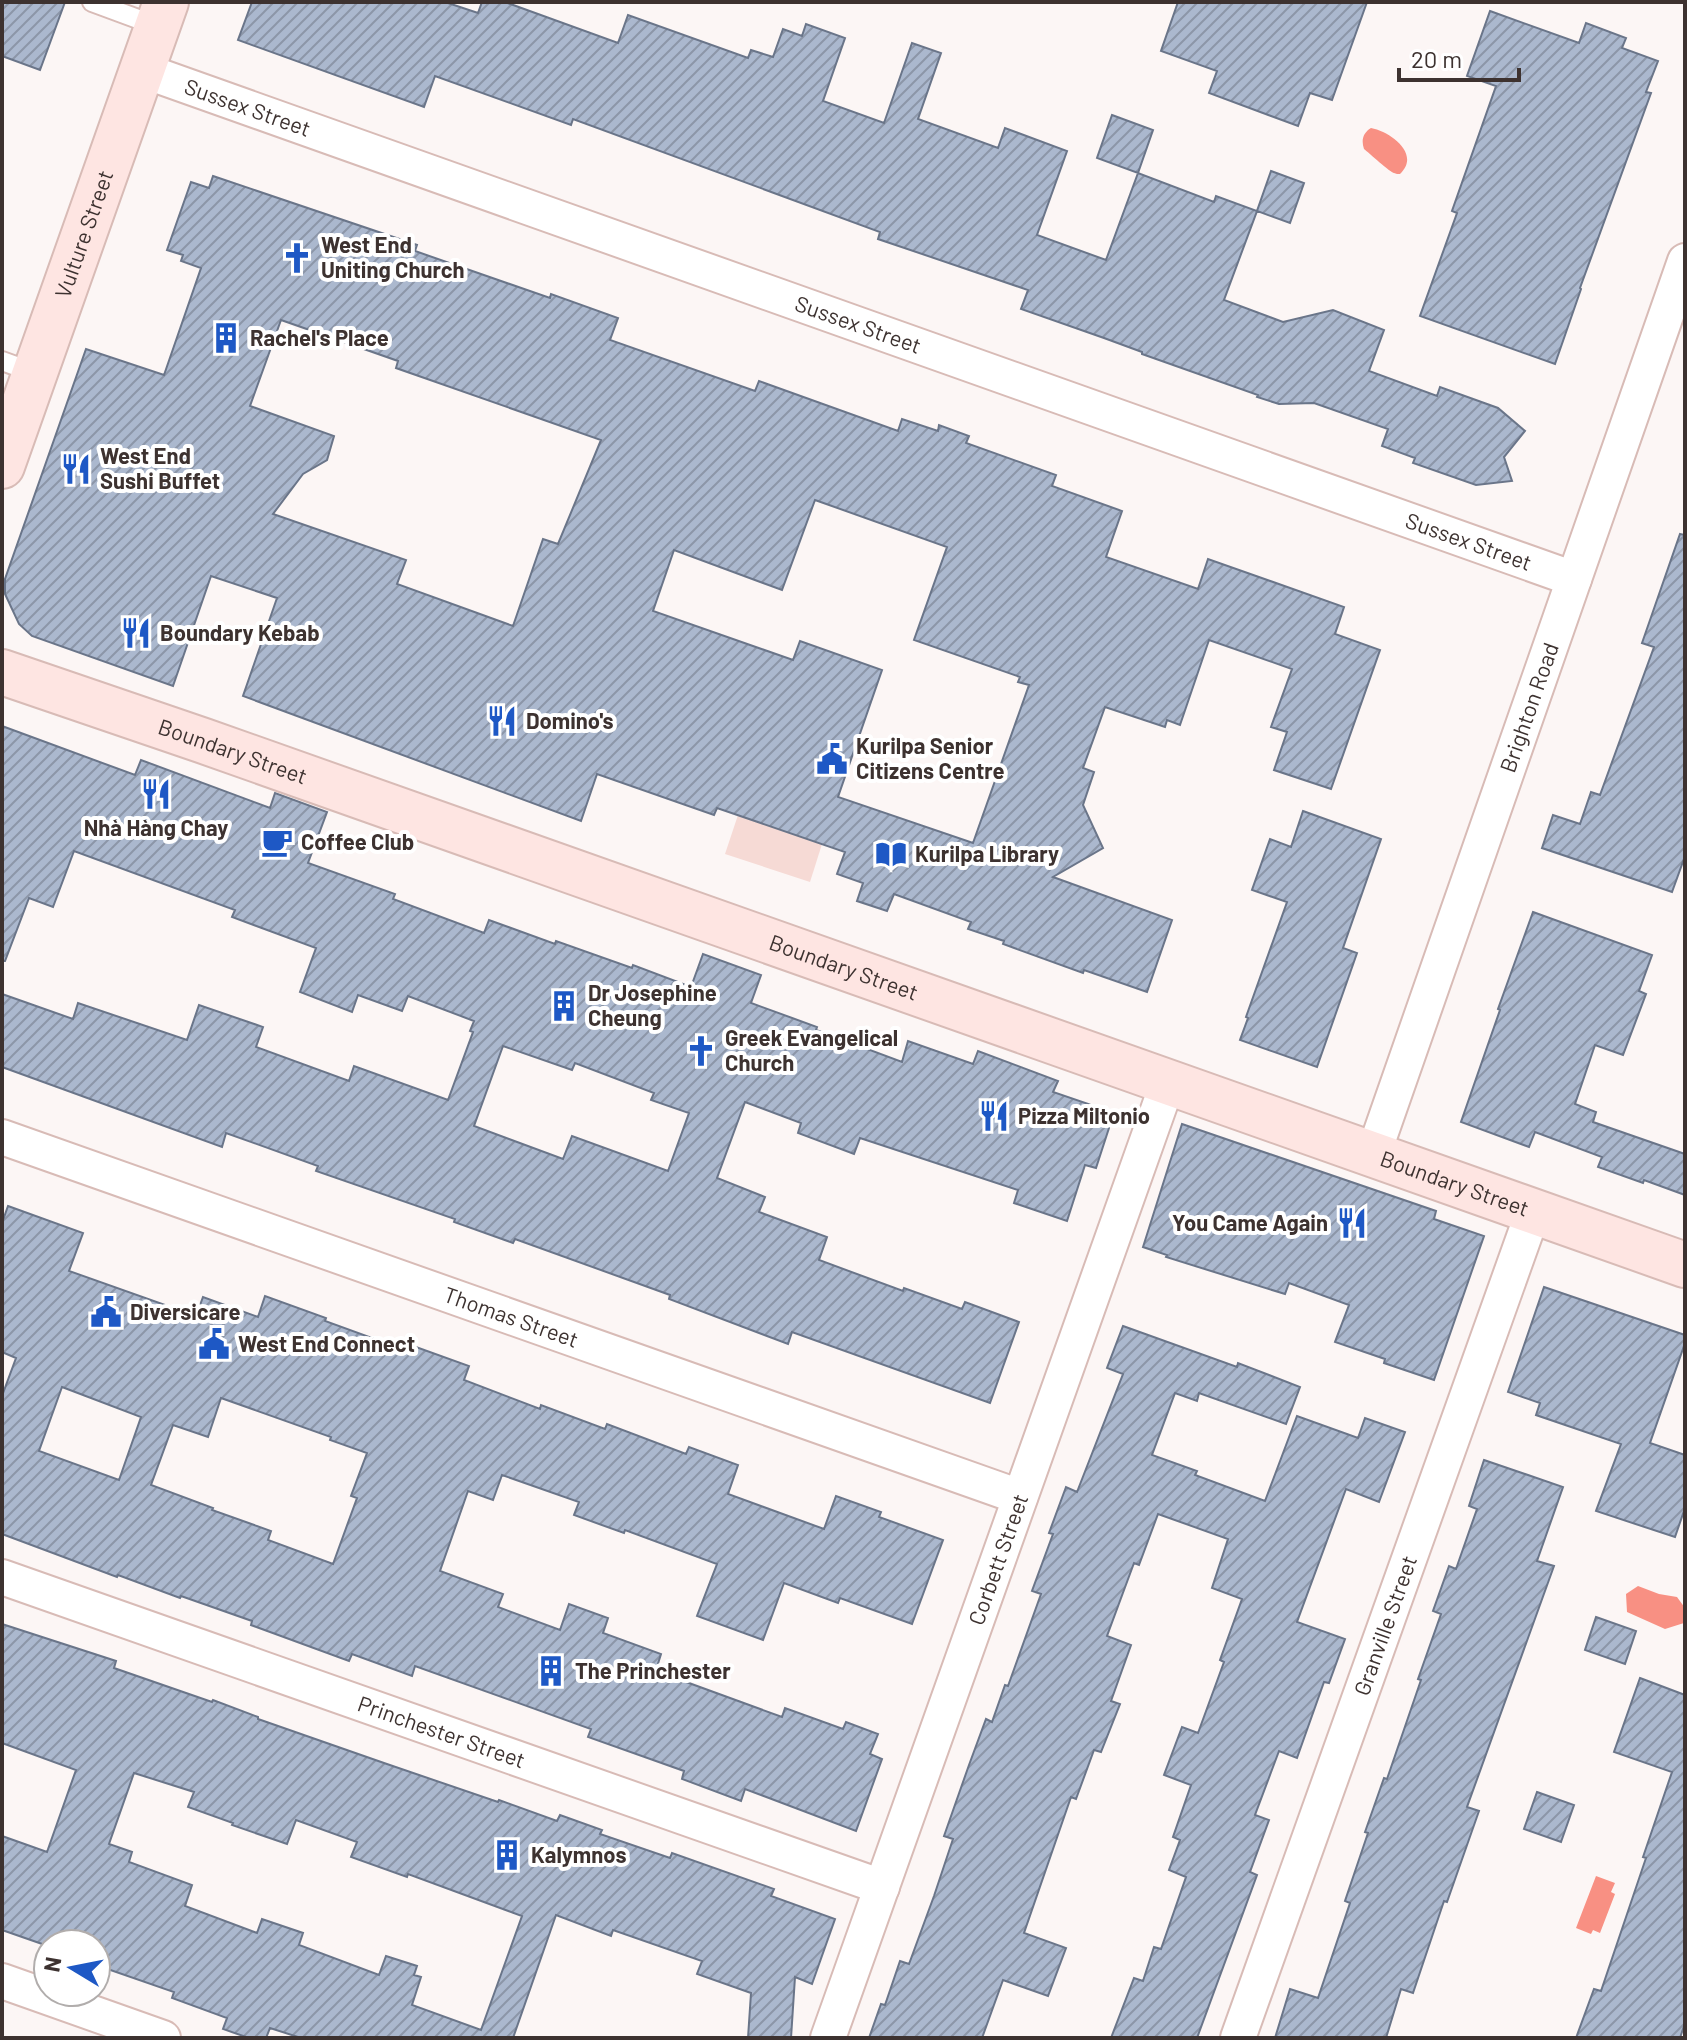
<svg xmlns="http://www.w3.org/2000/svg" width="1687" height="2040" viewBox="0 0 1687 2040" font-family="Barlow,sans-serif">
  <defs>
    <pattern id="building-hatch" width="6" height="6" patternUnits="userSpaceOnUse" patternTransform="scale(2)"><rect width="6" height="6" fill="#abb8ce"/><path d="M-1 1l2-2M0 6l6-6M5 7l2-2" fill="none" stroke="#8c96a8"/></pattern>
  </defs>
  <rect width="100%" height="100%" fill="#fcf6f5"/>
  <path fill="#f6dad5" d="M738 815 822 844 810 882 725 854Z"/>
  <path fill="#f89083" d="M1371 128C1391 132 1421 154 1400 174 1398 174 1396 174 1394 173 1391 173 1368 152 1364 149 1361 140 1363 133 1371 128Z
    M1638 1586 1659 1594 1677 1597 1685 1608 1684 1623 1665 1629 1627 1612 1626 1594Z
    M1596 1876 1615 1883 1611 1892 1615 1894 1600 1933 1593 1930 1591 1934 1576 1928Z"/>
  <path fill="url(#building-hatch)" stroke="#6a7589" stroke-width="2" fill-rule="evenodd" d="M2 2H65L40 70 2 56Z
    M252 2H445L478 13 482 2H505L618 43 628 15 748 58 751 50 773 57 783 29 802 36 806 24 845 38 823 101 884 123 912 43 941 53 918 119 998 148 1005 128 1067 151 1037 235 1106 260 1138 173 1214 202 1216 196 1257 211 1224 300 1283 322 1333 310 1384 330 1369 371 1437 396 1440 387 1498 408 1525 431 1504 457 1512 481 1476 485 1413 463 1415 458 1382 446 1388 429 1314 403 1279 404 1257 397 1258 395 1142 354V352L1104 338 1021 309 1028 290 878 239 880 232 573 119 571 125 435 76 424 107 238 40Z
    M1178 2H1367L1332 100 1310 93 1298 126 1209 93 1217 71 1161 51Z
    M1490 11 1579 43 1586 23 1626 38 1622 48 1658 61 1646 92 1651 93 1580 288 1581 289 1555 364 1420 316 1457 213 1452 211 1496 86 1467 76Z
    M1112 115 1153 130 1138 173 1097 158Z
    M1271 171 1304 183 1290 223 1257 211Z
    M213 176 417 245 415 251 550 298 551 294 618 318 610 340 755 391 759 381 898 431 902 419 938 431 939 425 969 436 966 443 1056 475 1052 486 1122 511 1106 557 1198 589 1208 559 1344 607 1335 634 1380 650 1331 789 1274 770 1287 732 1271 727 1292 669 1209 640 1180 725 1167 720 1165 727 1105 707 1083 768 1094 772 1083 805 1103 848 1053 877 1172 920 1147 992 1084 970 1083 973 1003 944 1004 941 968 929 971 922 894 894 887 911 857 901 863 883 837 874 845 852 717 808 714 815 597 774 581 821 243 696 277 598 211 576 173 686 32 636 19 624 5 594V579L86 349 164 375 201 268 181 261 183 255 167 250 191 182 209 188ZM281 320 398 361 396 368 601 440 558 544 543 539 513 626 397 584 406 560 273 514 303 474 327 460 334 436 250 406ZM815 500 947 547 914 640 1020 677 1018 682 1029 685 973 843 838 797 882 670 800 641 793 660 653 611 674 550 782 590Z
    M1680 534 1685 535V856L1672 892 1542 848 1553 815 1580 824 1591 792 1600 795 1654 647 1642 643Z
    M2 726 135 775 141 760 270 808 275 793 327 812 308 863 395 894 393 899 484 933 489 920 555 944 556 941 632 968 633 965 691 987 703 954 761 975 751 1003 817 1027 816 1030 902 1062 908 1041 973 1064 978 1051 1058 1081 1053 1092 1103 1109 1109 1128 1096 1168 1085 1165 1067 1221 1014 1203 1018 1190 860 1138 854 1154 798 1133 801 1123 745 1102 717 1178 765 1197 759 1212 827 1237 819 1260 903 1291 904 1288 962 1309 965 1302 1019 1322 990 1403 792 1332 788 1344 669 1299 670 1295 515 1239 513 1243 454 1222 455 1219 316 1171 318 1166 226 1133 222 1147 2 1067V994L73 1019 78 1003 187 1040 199 1005 263 1027 256 1047 349 1081 354 1066 448 1100 473 1032 470 1031 474 1021 408 996 402 1011 358 995 352 1012 300 992 316 948 232 917 235 910 74 851 53 907 29 898 5 961H2ZM503 1046 572 1070 575 1063 654 1093 651 1100 689 1113 668 1171 572 1136 563 1159 474 1126Z
    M1303 811 1381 839 1343 948 1357 953 1317 1067 1240 1040 1248 1018 1246 1017 1287 902 1252 890 1270 839 1291 847Z
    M1533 912 1652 955 1639 991 1646 994 1623 1055 1595 1045 1575 1104 1596 1112 1593 1122 1685 1154V1195L1644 1180 1643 1183 1598 1167 1602 1157 1535 1132 1529 1147 1461 1122 1500 1010 1498 1009Z
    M1182 1124 1436 1211 1434 1219 1484 1236 1434 1380 1384 1363 1385 1359 1335 1342 1349 1305 1289 1283 1285 1294 1166 1257 1167 1255 1143 1247Z
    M8 1206 83 1233 69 1271 196 1316 203 1297 258 1317 265 1296 326 1318 325 1321 413 1353 416 1347 469 1366 464 1380 540 1409 541 1405 605 1429 607 1424 686 1454 689 1447 738 1465 728 1494 824 1529 836 1496 881 1512 879 1517 943 1540 912 1624 840 1598 838 1603 784 1583 763 1640 697 1616 717 1564 625 1530 624 1533 574 1515 579 1502 502 1475 493 1500 468 1491 440 1571 503 1594 498 1607 560 1630 569 1604 608 1618 603 1633 661 1654 656 1670 667 1675 782 1717 785 1708 843 1729 846 1722 878 1734 870 1754 882 1759 856 1831 745 1789 741 1801 682 1779 684 1771 588 1737 591 1729 415 1666 412 1676 352 1654 349 1661 251 1625 252 1621 181 1596 180 1598 118 1575 117 1577 2 1534V1396L16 1358 2 1352V1223ZM62 1387 141 1417 119 1480 39 1451ZM221 1398 331 1437 330 1440 367 1453 351 1496 357 1498 333 1564 268 1540 271 1531 212 1510 213 1508 151 1485 173 1425 208 1437Z
    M1544 1287 1685 1335V1343L1650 1443 1685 1455V1508L1675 1537 1596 1511 1621 1444 1536 1415 1540 1403 1508 1392Z
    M1123 1326 1237 1367 1238 1363 1300 1387 1286 1424 1199 1393 1197 1401 1175 1393 1152 1455 1197 1471 1195 1475 1265 1501 1297 1416 1358 1438 1365 1418 1405 1432 1379 1502 1346 1489 1297 1622 1345 1639 1329 1683 1324 1682 1297 1758 1279 1751 1255 1815 1269 1820 1250 1872 1257 1875 1197 2038H1111L1134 1978 1143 1981 1154 1947 1161 1949 1186 1877 1169 1870 1180 1840 1173 1837 1191 1785 1164 1775 1182 1727 1198 1733 1224 1662 1220 1660 1242 1599 1212 1588 1228 1539 1158 1514 1139 1565 1134 1563 1107 1636 1131 1645 1111 1701 1120 1704 1101 1752 1094 1750 1076 1799 1071 1797 1024 1933 1066 1948 1048 1996 1003 1980 982 2038H869L881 2004 885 2005 900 1961 909 1964 934 1896 953 1839 944 1836 969 1765 986 1719 992 1722 1005 1685 1008 1686 1041 1594 1032 1591 1053 1534 1049 1533 1066 1487 1077 1492 1123 1374 1107 1368Z
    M1484 1460 1563 1487 1537 1561 1554 1566 1467 1807 1479 1811 1447 1902 1444 1901 1413 1993 1401 1989 1386 2038H1275L1290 1989 1318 1998 1350 1903 1345 1901 1368 1833 1365 1832 1384 1778 1387 1779 1421 1680 1418 1679 1441 1614 1433 1611 1449 1566 1456 1569 1477 1509 1469 1506Z
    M1596 1617 1636 1631 1625 1664 1585 1650Z
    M2 1624 116 1661 114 1668 212 1702 213 1700 258 1717V1719L384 1763 498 1802 499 1800 557 1821 560 1815 602 1830 600 1834 670 1858 672 1853 774 1889 771 1896 835 1919 812 1984 795 1977 791 2038H748L751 1993 697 1974 702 1961 613 1930 611 1936 556 1915 513 2038H301L270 2028 266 2038H249L223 2029 227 2018 172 1998 174 1992 96 1965V1944H48V1946L2 1930V1836L47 1852 76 1770 2 1743ZM134 1773 194 1792 188 1807 233 1823 232 1825 287 1844 296 1820 357 1842 351 1857 407 1877 408 1874 522 1916 481 2030 412 2005 421 1977 414 1975 417 1966 386 1956 379 1975 299 1945 303 1933 262 1919 257 1933 185 1906 192 1885 129 1862 132 1852 109 1844Z
    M1640 1678 1685 1695V2023L1680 2038H1576L1594 1989 1601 1991 1646 1858 1643 1857 1672 1772 1614 1752Z
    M1537 1792 1574 1805 1561 1842 1524 1829Z"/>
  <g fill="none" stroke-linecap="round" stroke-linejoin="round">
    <defs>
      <path id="lane" d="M92 2 157 26
        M2 361 35 373"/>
      <g id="street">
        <path id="s1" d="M142 70 1574 579"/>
        <path id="s2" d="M2 1137 1020 1497"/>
        <path id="s3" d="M1373 1155 1685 261"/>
        <path id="s4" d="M2 1577 882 1887"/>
        <path d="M2 1981 163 2038"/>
        <path id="s5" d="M828 2038 1168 1082"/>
        <path id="s6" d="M1238 2038 1533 1212"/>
      </g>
      <g id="secondary">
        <path id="s7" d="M2 466 166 2"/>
        <path id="s8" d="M2 672 204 741 1685 1265"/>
      </g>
    </defs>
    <use href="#lane" stroke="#d8bbb6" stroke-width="22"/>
    <use href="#street" stroke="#d8bbb6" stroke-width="38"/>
    <use href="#secondary" stroke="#d8bbb6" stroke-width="48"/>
    <use href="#lane" stroke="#fff" stroke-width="18"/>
    <use href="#street" stroke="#fff" stroke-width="34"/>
    <use href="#secondary" stroke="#fee5e2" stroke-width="44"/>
  </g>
  <defs>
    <symbol id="church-bare" viewBox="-9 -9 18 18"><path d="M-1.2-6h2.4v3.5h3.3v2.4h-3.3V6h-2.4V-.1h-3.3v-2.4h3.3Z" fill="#1e58c5" stroke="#fff" stroke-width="2.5" paint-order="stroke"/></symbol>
    <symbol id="building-bare" viewBox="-9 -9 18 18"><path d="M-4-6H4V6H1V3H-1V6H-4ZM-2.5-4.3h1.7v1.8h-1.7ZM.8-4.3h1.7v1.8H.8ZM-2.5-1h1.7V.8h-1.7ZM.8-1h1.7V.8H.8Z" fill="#1e58c5" stroke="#fff" stroke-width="2.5" paint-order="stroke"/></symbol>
    <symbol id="restaurant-bare" viewBox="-9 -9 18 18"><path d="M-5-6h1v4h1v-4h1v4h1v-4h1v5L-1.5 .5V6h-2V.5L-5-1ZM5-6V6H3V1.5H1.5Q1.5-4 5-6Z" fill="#1e58c5" stroke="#fff" stroke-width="2.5" paint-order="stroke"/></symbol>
    <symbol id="civic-bare" viewBox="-9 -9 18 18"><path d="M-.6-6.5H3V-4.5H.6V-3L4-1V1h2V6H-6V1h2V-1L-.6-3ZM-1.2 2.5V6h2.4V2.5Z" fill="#1e58c5" stroke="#fff" stroke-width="2.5" paint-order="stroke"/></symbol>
    <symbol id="cafe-bare" viewBox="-9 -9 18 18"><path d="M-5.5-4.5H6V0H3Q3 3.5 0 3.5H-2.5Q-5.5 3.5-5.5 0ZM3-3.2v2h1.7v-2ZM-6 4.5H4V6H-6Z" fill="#1e58c5" stroke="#fff" stroke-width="2.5" paint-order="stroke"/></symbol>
    <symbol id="library-bare" viewBox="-9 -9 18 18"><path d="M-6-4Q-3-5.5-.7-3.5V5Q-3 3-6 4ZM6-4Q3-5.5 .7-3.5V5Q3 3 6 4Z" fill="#1e58c5" stroke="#fff" stroke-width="2.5" paint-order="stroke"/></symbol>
  </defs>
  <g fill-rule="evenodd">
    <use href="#church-bare" x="275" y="236" width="44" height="44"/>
    <use href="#building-bare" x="204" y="316" width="44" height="44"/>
    <use href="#restaurant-bare" x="54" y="447" width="44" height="44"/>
    <use href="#restaurant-bare" x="114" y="611" width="44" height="44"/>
    <use href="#restaurant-bare" x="480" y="699" width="44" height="44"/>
    <use href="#civic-bare" x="810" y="737" width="44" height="44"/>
    <use href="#restaurant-bare" x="134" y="772" width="44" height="44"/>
    <use href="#cafe-bare" x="255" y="820" width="44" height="44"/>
    <use href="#library-bare" x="869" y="832" width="44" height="44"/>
    <use href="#building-bare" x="542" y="984" width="44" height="44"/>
    <use href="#church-bare" x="679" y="1029" width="44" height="44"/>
    <use href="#restaurant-bare" x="972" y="1094" width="44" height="44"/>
    <use href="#restaurant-bare" x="1330" y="1201" width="44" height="44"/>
    <use href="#civic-bare" x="84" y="1290" width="44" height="44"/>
    <use href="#civic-bare" x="192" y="1322" width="44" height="44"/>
    <use href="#building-bare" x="529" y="1649" width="44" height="44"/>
    <use href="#building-bare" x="485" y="1833" width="44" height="44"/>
  </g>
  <g text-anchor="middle" stroke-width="8" stroke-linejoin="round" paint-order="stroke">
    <g font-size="22" fill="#3d3230" stroke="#fff">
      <text dy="8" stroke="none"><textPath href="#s1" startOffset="112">Sussex Street</textPath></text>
      <text dy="8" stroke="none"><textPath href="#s7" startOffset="246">Vulture Street</textPath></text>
      <text dy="8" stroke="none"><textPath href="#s1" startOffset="760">Sussex Street</textPath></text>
      <text dy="8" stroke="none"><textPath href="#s1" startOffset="1408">Sussex Street</textPath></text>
      <text dy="8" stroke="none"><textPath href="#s3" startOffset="474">Brighton Road</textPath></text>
      <text dy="8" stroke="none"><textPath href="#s8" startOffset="244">Boundary Street</textPath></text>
      <text dy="8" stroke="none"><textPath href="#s8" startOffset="892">Boundary Street</textPath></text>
      <text dy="8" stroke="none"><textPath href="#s8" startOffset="1540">Boundary Street</textPath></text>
      <text dy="8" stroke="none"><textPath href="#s2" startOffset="540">Thomas Street</textPath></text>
      <text dy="8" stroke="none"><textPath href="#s5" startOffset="508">Corbett Street</textPath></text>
      <text dy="8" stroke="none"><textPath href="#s6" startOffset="438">Granville Street</textPath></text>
      <text dy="8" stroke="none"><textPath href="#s4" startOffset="466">Princhester Street</textPath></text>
    </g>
    <g font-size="22" font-weight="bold" fill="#3d3230" stroke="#fff" text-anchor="start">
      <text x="321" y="253">West End<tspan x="321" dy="25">Uniting Church</tspan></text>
      <text x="250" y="346">Rachel's Place</text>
      <text x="100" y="464">West End<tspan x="100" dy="25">Sushi Buffet</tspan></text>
      <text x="160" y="641">Boundary Kebab</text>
      <text x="526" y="729">Domino's</text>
      <text x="856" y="754">Kurilpa Senior<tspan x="856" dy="25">Citizens Centre</tspan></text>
      <text x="156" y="836" text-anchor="middle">Nhà Hàng Chay</text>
      <text x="301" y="850">Coffee Club</text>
      <text x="915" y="862">Kurilpa Library</text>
      <text x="588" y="1001">Dr Josephine<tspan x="588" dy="25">Cheung</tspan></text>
      <text x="725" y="1046">Greek Evangelical<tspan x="725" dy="25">Church</tspan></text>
      <text x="1018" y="1124">Pizza Miltonio</text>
      <text x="1328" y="1231" text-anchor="end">You Came Again</text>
      <text x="130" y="1320">Diversicare</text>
      <text x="238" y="1352">West End Connect</text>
      <text x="575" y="1679">The Princhester</text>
      <text x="531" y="1863">Kalymnos</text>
    </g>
  </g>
  <rect width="1687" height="2040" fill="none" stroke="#3d3230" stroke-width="8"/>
  <g transform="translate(72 1968) rotate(280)"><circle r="38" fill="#ffffff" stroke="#b1adac" stroke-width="2"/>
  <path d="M0-6L14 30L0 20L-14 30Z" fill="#1e58c5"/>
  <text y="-12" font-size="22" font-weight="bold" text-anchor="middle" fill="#3d3230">N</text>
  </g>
  <path d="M1399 68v12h120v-12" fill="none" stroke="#3d3230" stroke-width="4"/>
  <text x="1411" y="68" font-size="24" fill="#3d3230" stroke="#ffffff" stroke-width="6" paint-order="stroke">20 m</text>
</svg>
